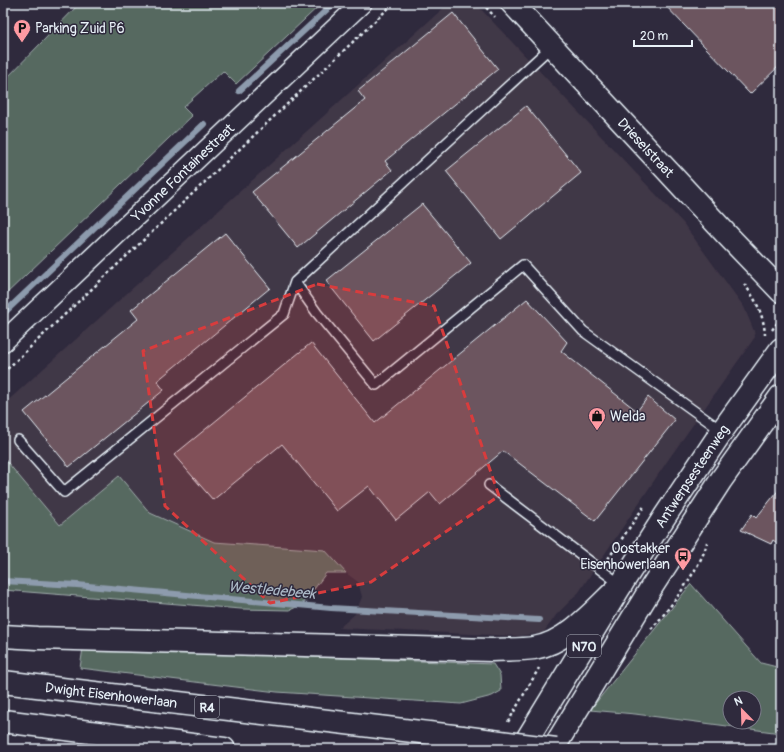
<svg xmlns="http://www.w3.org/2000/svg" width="784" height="752" viewBox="0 0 784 752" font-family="Pangolin,sans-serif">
  <rect width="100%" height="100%" fill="#2f2a3d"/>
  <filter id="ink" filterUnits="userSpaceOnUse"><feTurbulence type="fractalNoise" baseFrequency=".025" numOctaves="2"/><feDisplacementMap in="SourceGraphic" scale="8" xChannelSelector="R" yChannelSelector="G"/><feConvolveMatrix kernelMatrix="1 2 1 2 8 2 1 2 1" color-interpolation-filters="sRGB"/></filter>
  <g filter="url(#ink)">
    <path fill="#413747" d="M449 3H475L683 223 744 307 754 331 755 337 668 460 579 592 557 614 543 633 516 636 339 628 355 614 362 597 358 582 346 573 325 550 214 542 150 513 119 476 60 525 3 457V405Z"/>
    <path fill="#576961" stroke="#a0adac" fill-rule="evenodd" d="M80 3H322L236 84 223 71 183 107 192 116 3 297V82Z
      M3 457 60 525 119 476 150 513 214 542 325 550 346 573H326L303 604 290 610 241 609 3 590Z
      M691 584 761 663 781 668V733L635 714 590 710ZM730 698H754V722H730Z
      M83 648 493 664 500 675 501 691 492 696 461 704 277 692 80 668Z"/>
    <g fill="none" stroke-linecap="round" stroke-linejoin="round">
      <path stroke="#8d9bad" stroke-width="6" d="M239 91 334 3
        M3 314 204 124
        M3 581 77 585 331 608 539 620"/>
    </g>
    <path fill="#6c555e" stroke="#e8f1f8" d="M663 3H781V64L750 94Z
      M453 13 498 69 385 161 392 170 298 248 252 192 365 100 358 91Z
      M526 106 581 173 501 239 446 171Z
      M422 204 471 263 374 341 326 281Z
      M225 233 270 288 157 381 164 390 69 467 24 412 138 319 131 310Z
      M527 299 567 342 561 351 637 411 648 397 675 420 595 521 503 451 440 504 430 492 396 520 369 486 337 511 282 444 213 500 174 455 311 343 375 423Z
      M781 487V546L773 540 771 544 741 530 752 514 756 518Z"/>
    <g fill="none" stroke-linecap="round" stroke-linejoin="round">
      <defs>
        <path id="lane" d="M295 282 317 313 376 385 523 265 583 331 722 431
          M18 440 64 492 284 314 295 282 552 46
          M489 485 621 585"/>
        <g id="street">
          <path id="s1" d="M3 342 362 3"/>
        </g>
        <g id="secondary">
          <path id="s2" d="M512 3 728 236 781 291"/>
        </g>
        <g id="primary">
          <path id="s3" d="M521 749 621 585 665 516 722 431 781 349"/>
          <path d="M553 749 651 588 721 480 781 396"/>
        </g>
        <g id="highway">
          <path d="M3 636 37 638 491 650C505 649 520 650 534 648 568 643 597 607 621 585"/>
          <path id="s4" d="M3 682 462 737"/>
          <path d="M3 721 224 749"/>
        </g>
      </defs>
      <use href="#lane" stroke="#e8f1f8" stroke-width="12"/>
      <use href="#street" stroke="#e8f1f8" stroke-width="22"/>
      <use href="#secondary" stroke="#e8f1f8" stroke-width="25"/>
      <use href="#primary" stroke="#e8f1f8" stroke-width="25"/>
      <use href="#highway" stroke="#e8f1f8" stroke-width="25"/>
      <path stroke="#e8f1f8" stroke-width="2.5" stroke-dasharray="3 3" stroke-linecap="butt" d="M482 3 495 17
        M744 284C756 299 764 316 765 335
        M772 330 781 318
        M3 373 394 3
        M608 559 645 505
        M651 629C667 613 704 563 707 542
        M508 722 539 668"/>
      <use href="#lane" stroke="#2f2a3d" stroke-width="9"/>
      <use href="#street" stroke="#2f2a3d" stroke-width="19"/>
      <use href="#secondary" stroke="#2f2a3d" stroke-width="22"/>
      <use href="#primary" stroke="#2f2a3d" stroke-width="22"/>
      <use href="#highway" stroke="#2f2a3d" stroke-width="22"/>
      <defs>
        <path id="highway-bridge" d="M462 737 556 749"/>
      </defs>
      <use href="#highway-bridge" stroke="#e8f1f8" stroke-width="25" stroke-linecap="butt"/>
      <use href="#highway-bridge" stroke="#2f2a3d" stroke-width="22"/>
    </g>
  </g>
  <path fill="#d83c3d" fill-opacity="0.2" stroke="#d83c3d" stroke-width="3" stroke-dasharray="8 5" stroke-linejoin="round" d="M317 284 434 306 499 496 371 582 270 603 165 506 143 351Z"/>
  <defs>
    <symbol id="parking-pin" viewBox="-11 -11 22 30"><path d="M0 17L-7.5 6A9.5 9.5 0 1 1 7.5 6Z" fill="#ff9aa2" stroke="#2f2a3d"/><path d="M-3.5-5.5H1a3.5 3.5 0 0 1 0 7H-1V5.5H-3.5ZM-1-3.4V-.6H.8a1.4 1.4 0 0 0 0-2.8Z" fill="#111"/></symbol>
    <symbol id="shop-pin" viewBox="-11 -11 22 30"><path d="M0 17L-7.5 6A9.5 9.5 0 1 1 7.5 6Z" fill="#ff9aa2" stroke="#2f2a3d"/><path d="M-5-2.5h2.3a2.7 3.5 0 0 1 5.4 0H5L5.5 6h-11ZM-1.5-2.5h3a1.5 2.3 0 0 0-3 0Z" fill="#111"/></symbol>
    <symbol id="bus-pin" viewBox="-11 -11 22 30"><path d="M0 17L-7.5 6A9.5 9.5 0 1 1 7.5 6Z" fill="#ff9aa2" stroke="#2f2a3d"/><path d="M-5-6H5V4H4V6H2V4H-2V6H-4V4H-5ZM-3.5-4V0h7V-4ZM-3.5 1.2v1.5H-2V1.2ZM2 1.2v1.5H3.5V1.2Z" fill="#111"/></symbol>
  </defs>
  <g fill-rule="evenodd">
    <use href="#parking-pin" x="12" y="18" width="20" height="27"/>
    <use href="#shop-pin" x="587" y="406" width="20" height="27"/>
    <use href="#bus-pin" x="673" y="546" width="20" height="27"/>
  </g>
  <g text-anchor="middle" stroke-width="3" stroke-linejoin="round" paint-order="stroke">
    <g fill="#2f2a3d" stroke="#b0b5c0" stroke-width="1">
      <rect x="567" y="635" width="34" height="22" rx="3"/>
      <rect x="195" y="696" width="24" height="22" rx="3"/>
    </g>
    <g font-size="13" font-weight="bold" fill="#e8f1f8">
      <text x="584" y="651">N70</text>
      <text x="207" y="712">R4</text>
    </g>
    <g font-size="14" fill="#e8f1f8" stroke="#2f2a3d" text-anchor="start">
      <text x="35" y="33">Parking Zuid P6</text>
      <text x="610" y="421">Welda</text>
      <text x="670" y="553" text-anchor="end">Oostakker<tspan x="670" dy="16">Eisenhowerlaan</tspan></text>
    </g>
    <g font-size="14" fill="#e8f1f8" stroke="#2f2a3d">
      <text dy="5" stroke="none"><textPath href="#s2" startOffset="197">Drieselstraat</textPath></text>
      <text dy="5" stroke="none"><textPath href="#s1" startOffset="247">Yvonne Fontainestraat</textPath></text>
      <text dy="5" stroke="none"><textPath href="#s3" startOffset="322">Antwerpsesteenweg</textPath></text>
      <text dy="5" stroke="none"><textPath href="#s4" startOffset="109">Dwight Eisenhowerlaan</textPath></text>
    </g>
    <g font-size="15" font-style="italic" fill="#abb8c6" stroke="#2f2a3d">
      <text transform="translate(272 590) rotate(5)" y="5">Westledebeek</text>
    </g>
  </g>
  <rect width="784" height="752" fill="none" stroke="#2f2a3d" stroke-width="16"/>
  <rect x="8" y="8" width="768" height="736" fill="none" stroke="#e8f1f8" stroke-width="1.5" filter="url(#ink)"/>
  <g transform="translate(742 710) rotate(337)"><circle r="19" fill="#2f2a3d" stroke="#797a88"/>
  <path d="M0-3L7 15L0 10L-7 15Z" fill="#ff9aa2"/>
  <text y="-6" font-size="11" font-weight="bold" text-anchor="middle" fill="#e8f1f8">N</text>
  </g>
  <path d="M634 40v6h58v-6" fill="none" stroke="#e8f1f8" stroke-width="2"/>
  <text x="640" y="40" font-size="12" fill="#e8f1f8" stroke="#2f2a3d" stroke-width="3" paint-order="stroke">20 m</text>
</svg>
